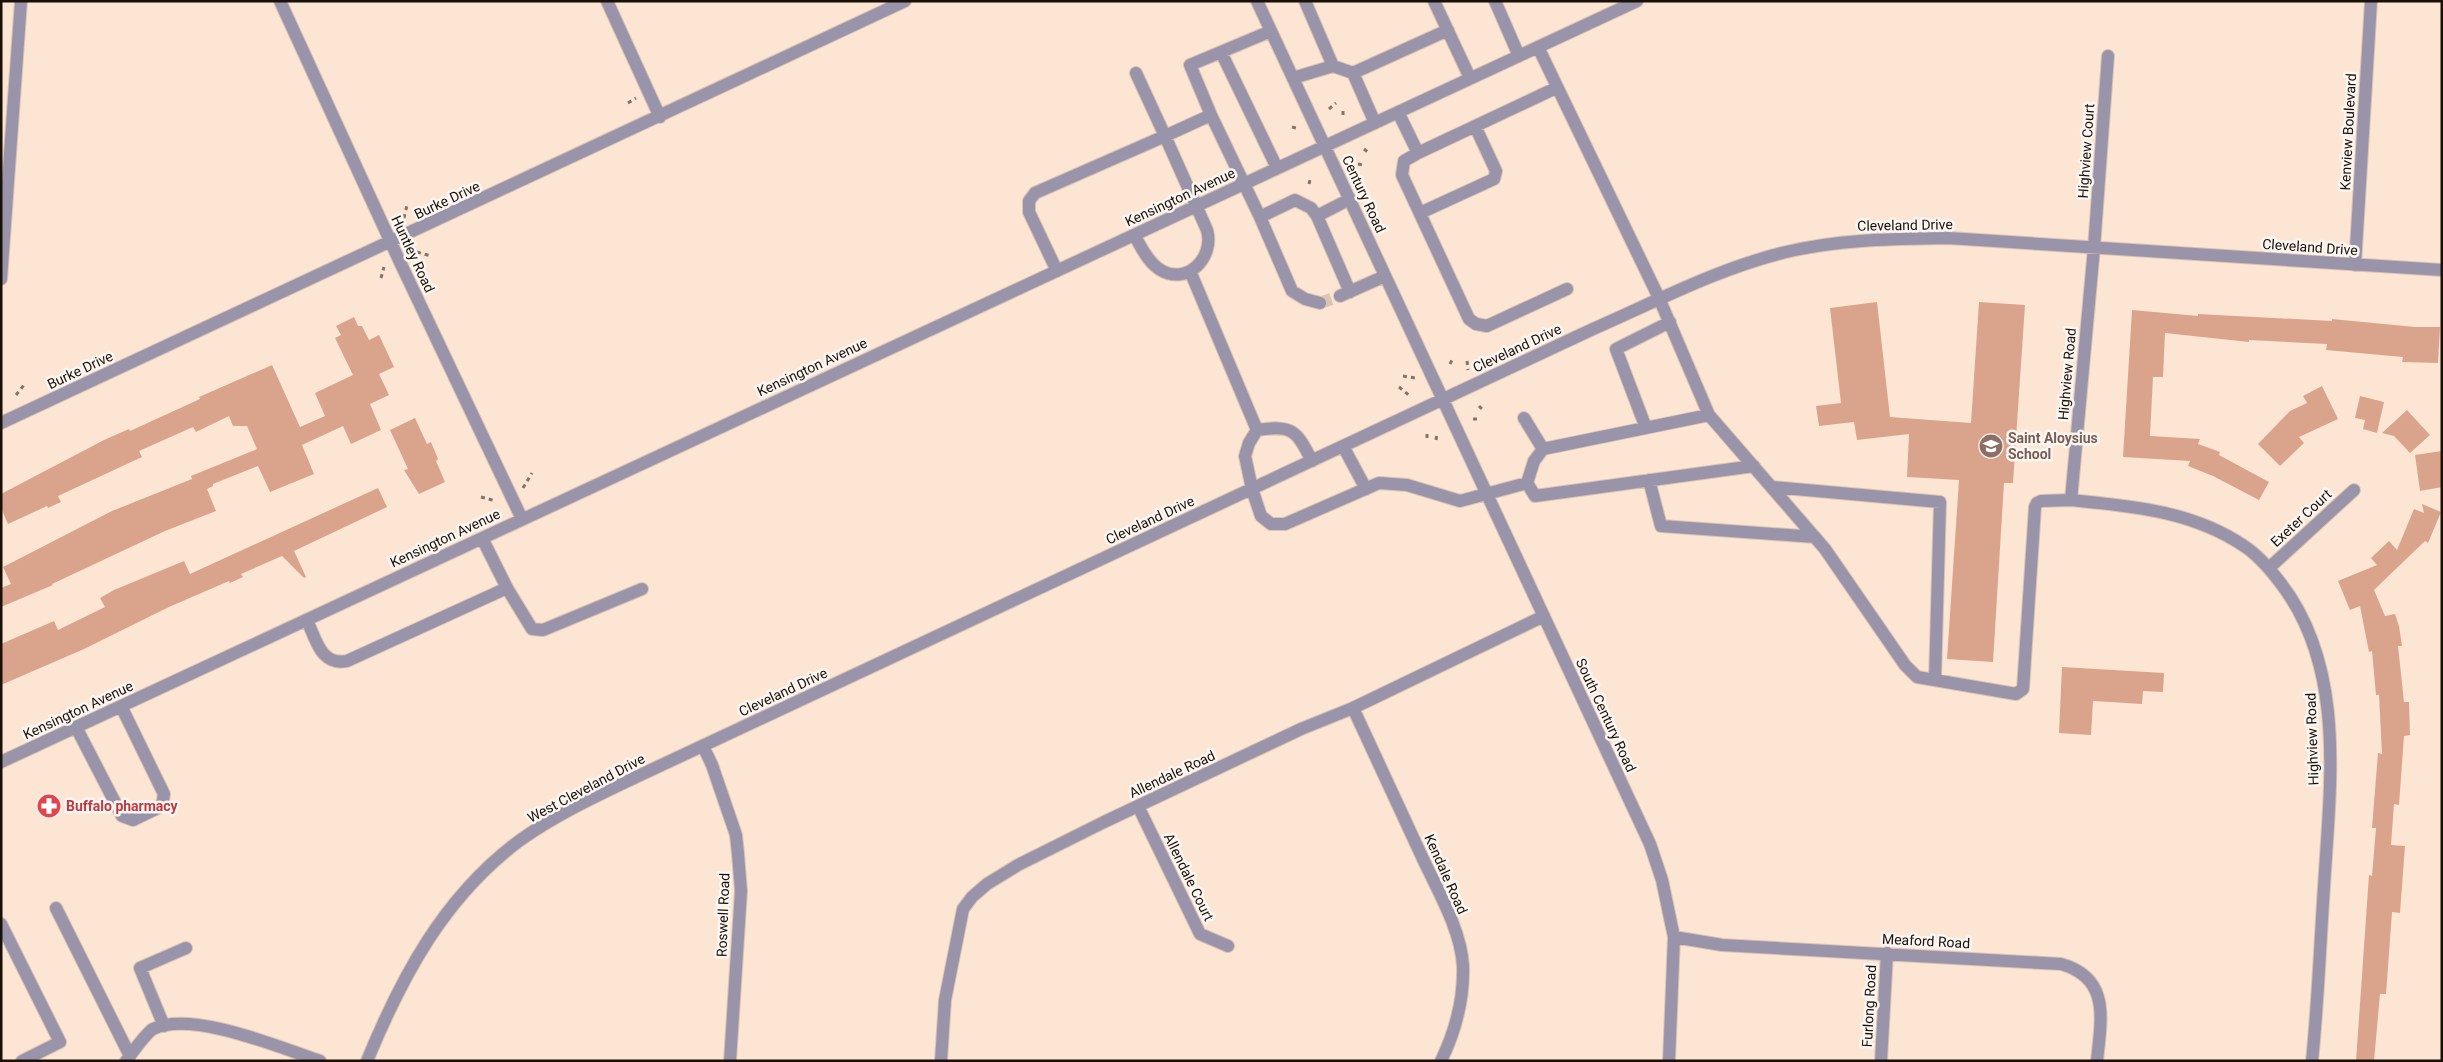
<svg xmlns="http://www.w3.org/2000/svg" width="2443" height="1062" viewBox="0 0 2443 1062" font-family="Roboto,sans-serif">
  <rect width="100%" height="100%" fill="#fde5d4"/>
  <path fill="#daa48c" d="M1877 302 1890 417 1971 423 1979 302 2025 305 2013 483H2004L1993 662 1947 659 1959 480 1907 477 1909 434 1857 440 1854 422 1819 426 1816 406 1841 403 1830 308Z
    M2132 310 2198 316V314L2332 321V319L2415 327H2440L2438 363 2402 362 2403 357 2326 350 2327 344 2249 340V342L2165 333 2163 377H2153L2150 436 2200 439 2198 444 2220 452 2219 455 2269 482 2259 500 2213 476 2188 466 2190 461 2123 457Z
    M354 317 358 326H362L369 340 379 335 394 367 379 374 389 395 370 404 381 430 351 444 343 426 302 445 314 474 270 492 258 466 213 484V486L207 489 216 511 165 531 52 584 53 585 1 607V588L11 584 3 567 112 511 192 479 191 476 257 449 247 426H233L229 416 196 432 193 427 139 451 142 457 58 496 61 502 48 508 47 506 8 524 1 508V494L104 440 129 429 130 431 200 399 199 397 272 365 300 427 325 416 315 393 353 375 335 338 341 335 336 326Z
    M2322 386 2338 419 2299 437 2304 443 2280 466 2258 444 2290 411 2307 403 2303 396Z
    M2360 396 2384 402 2377 433 2363 429 2365 420 2355 418Z
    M2407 410 2430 435 2410 453 2394 436 2382 433Z
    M415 418 427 444 431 442 438 459 436 461 445 482 419 494 404 470 408 469 390 430Z
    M2442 451V487L2420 491 2415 455Z
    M378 488 387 507 294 551 306 577 304 578 282 556 241 574 243 577 230 583 229 581 169 607 84 649 1 685V644L54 621 58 630 105 607 100 598 114 590 184 561 190 574Z
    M2422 504 2441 512 2428 543 2425 541 2374 590 2385 616 2395 614 2399 626 2402 646H2398L2404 702H2409L2410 735 2404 736 2399 805 2394 804 2391 845 2405 846 2400 913 2392 912 2386 994H2380L2374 1061H2356L2369 875 2372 876 2376 828H2372L2378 753 2382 754 2379 695H2376L2372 651 2369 652 2360 606 2350 610 2338 581 2377 565 2371 558 2389 541 2397 550 2414 509 2424 513Z
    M2062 667 2164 673 2163 692 2143 691 2142 704 2093 701 2091 735 2059 733Z"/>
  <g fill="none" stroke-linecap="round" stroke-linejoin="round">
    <path stroke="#dbc5b5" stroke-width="12" stroke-dasharray="12 6" stroke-linecap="butt" d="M1320 303 1340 296"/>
    <defs>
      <path id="minor" d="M280 1 399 260 522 519
        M607 1 660 117
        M1257 1 1650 844 1662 880 1674 937 1669 1061
        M1305 1 1333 66 1353 73 1448 30
        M1434 1 1470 78
        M1495 1 1519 56
        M1271 31 1221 52 1277 168
        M1538 47 1659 298 1709 415 1825 549 1905 665 1917 677 2016 694 2023 689 2035 507 2037 503 2041 501 2071 500
        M2108 56 2094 248 2071 500C2131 506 2193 511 2244 546 2258 555 2269 568 2279 581 2347 667 2330 785 2324 887 2320 945 2318 1003 2312 1061
        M1136 73 1165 136 1211 115 1190 65 1221 52
        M1353 73 1375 123
        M1293 78 1333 66
        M1398 112 1418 153 1556 88
        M1211 115 1260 217 1292 291 1305 299 1320 303
        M1418 153 1404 161 1402 175 1469 319 1476 324 1487 326 1567 289
        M1420 213 1494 179 1496 171 1475 126
        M1260 217 1295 200 1311 208 1317 216
        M2355 265 2371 1
        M1057 271 1029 212V201L1035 193 1165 136 1207 230C1215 258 1186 287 1159 269 1147 261 1141 246 1134 235
        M1190 271 1257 430 1249 443 1245 456 1252 489 1261 516 1271 524H1285L1379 483 1407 485 1460 501 1527 483 1534 461 1543 449 1709 415
        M1 279 21 1
        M1350 292 1317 216 1350 199
        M1340 296 1385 276
        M1524 418 1543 449
        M1 423 905 1
        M1646 428 1616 349 1670 322
        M1257 430C1293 425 1296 430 1312 461
        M1343 446 1366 489
        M1649 480 1661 526 1815 537
        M1527 483 1535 496 1754 466
        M1772 487 1940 502 1935 680
        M482 538 507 588 532 629 543 630 642 589
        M2269 568 2354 490
        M307 620C316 640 321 666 347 661L507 588
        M1353 708C1376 758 1400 809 1423 859 1438 891 1461 930 1463 966 1464 1000 1456 1030 1441 1061
        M76 727 122 816 133 820 162 806 164 794 121 706
        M703 746 712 765 736 835 738 854 741 891 730 1061
        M1 762 1637 1
        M1138 806 1200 934 1228 946
        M56 908 130 1056
        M1 924 60 1042 22 1061
        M1674 937 1722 945 2061 964C2111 978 2101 1020 2097 1061
        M164 1026 140 968 186 948
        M126 1061C132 1053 146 1033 153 1029 192 1010 281 1048 320 1061
        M367 1061C402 976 444 897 519 841 555 815 596 796 636 777L1593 329C1657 301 1719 268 1786 252 1840 239 1894 239 1948 238L2442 270
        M941 1061 945 1000 963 909 972 897 987 884 1018 865 1104 822 1301 729 1353 708 1544 616
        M1881 1061 1887 953"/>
    </defs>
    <use href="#minor" stroke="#d9c3b3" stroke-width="14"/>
    <path stroke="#847468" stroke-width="3" stroke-dasharray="4 4" stroke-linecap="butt" d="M628 103 636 98
      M1329 109 1336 103
      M1343 115V108
      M1292 127 1296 128
      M1364 149 1369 153
      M1358 164 1363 165
      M1309 184 1310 180
      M404 218 407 205
      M417 252 431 256
      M381 278 384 267
      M1467 361 1468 370
      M1450 364 1453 358
      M1403 376 1415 378
      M1399 387 1410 396
      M16 395 24 385
      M1479 406 1483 410
      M1473 419H1480
      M1427 438V432
      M1436 440 1437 434
      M523 488 532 473
      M481 497 496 501"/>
    <use href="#minor" stroke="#9a94aa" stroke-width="12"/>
  </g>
  <defs>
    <symbol id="school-disc" viewBox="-11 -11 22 22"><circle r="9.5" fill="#8d6e63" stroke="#fcf6f2"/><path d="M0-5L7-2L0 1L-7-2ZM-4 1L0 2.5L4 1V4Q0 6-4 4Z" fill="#fff"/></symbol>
    <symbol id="pharmacy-disc" viewBox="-11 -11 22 22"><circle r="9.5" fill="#e0444e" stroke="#fcf6f2"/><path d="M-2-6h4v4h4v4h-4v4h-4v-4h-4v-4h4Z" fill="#fff"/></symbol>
  </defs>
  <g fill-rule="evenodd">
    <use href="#school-disc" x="1977" y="432" width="28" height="28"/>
    <use href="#pharmacy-disc" x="35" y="792" width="28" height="28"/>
  </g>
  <g text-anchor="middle" stroke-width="5" stroke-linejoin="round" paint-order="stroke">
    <g font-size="14" fill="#191008" stroke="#fcf6f2">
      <text transform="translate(2348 132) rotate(-87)" y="5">Kenview Boulevard</text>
      <text transform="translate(2086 151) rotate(-86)" y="5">Highview Court</text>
      <text transform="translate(1364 194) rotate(65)" y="5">Century Road</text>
      <text transform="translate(1180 197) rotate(-25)" y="5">Kensington Avenue</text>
      <text transform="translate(447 200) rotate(-25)" y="5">Burke Drive</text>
      <text transform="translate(1905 225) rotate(-1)" y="5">Cleveland Drive</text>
      <text transform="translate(2310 247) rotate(4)" y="5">Cleveland Drive</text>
      <text transform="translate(413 254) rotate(65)" y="5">Huntley Road</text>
      <text transform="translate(1517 348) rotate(-25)" y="5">Cleveland Drive</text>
      <text transform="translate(812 367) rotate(-25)" y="5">Kensington Avenue</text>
      <text transform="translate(80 370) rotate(-25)" y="5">Burke Drive</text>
      <text transform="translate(2067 374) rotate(-85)" y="5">Highview Road</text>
      <text transform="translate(2301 518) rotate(-43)" y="5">Exeter Court</text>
      <text transform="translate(1150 520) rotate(-25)" y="5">Cleveland Drive</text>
      <text transform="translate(445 538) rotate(-25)" y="5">Kensington Avenue</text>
      <text transform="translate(783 692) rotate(-25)" y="5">Cleveland Drive</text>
      <text transform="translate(78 710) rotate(-25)" y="5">Kensington Avenue</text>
      <text transform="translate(1606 715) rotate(65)" y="5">South Century Road</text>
      <text transform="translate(2312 739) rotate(-92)" y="5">Highview Road</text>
      <text transform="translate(1172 774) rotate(-25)" y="5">Allendale Road</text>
      <text transform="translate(586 788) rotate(-28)" y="5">West Cleveland Drive</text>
      <text transform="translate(1446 874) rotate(66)" y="5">Kendale Road</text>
      <text transform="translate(1189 877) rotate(64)" y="5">Allendale Court</text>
      <text transform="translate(723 915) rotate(-88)" y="5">Roswell Road</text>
      <text transform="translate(1926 941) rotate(3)" y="5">Meaford Road</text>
      <text transform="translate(1869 1006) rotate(-87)" y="5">Furlong Road</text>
    </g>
    <g font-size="14" font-weight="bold" fill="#785e54" stroke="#fcf6f2" text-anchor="start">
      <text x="2008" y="443">Saint Aloysius<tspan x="2008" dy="16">School</tspan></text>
    </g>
    <g font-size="14" font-weight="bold" fill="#be3a42" stroke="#fcf6f2" text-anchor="start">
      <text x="66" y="811">Buffalo pharmacy</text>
    </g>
  </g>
  <rect width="2443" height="1062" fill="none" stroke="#191008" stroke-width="5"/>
</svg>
